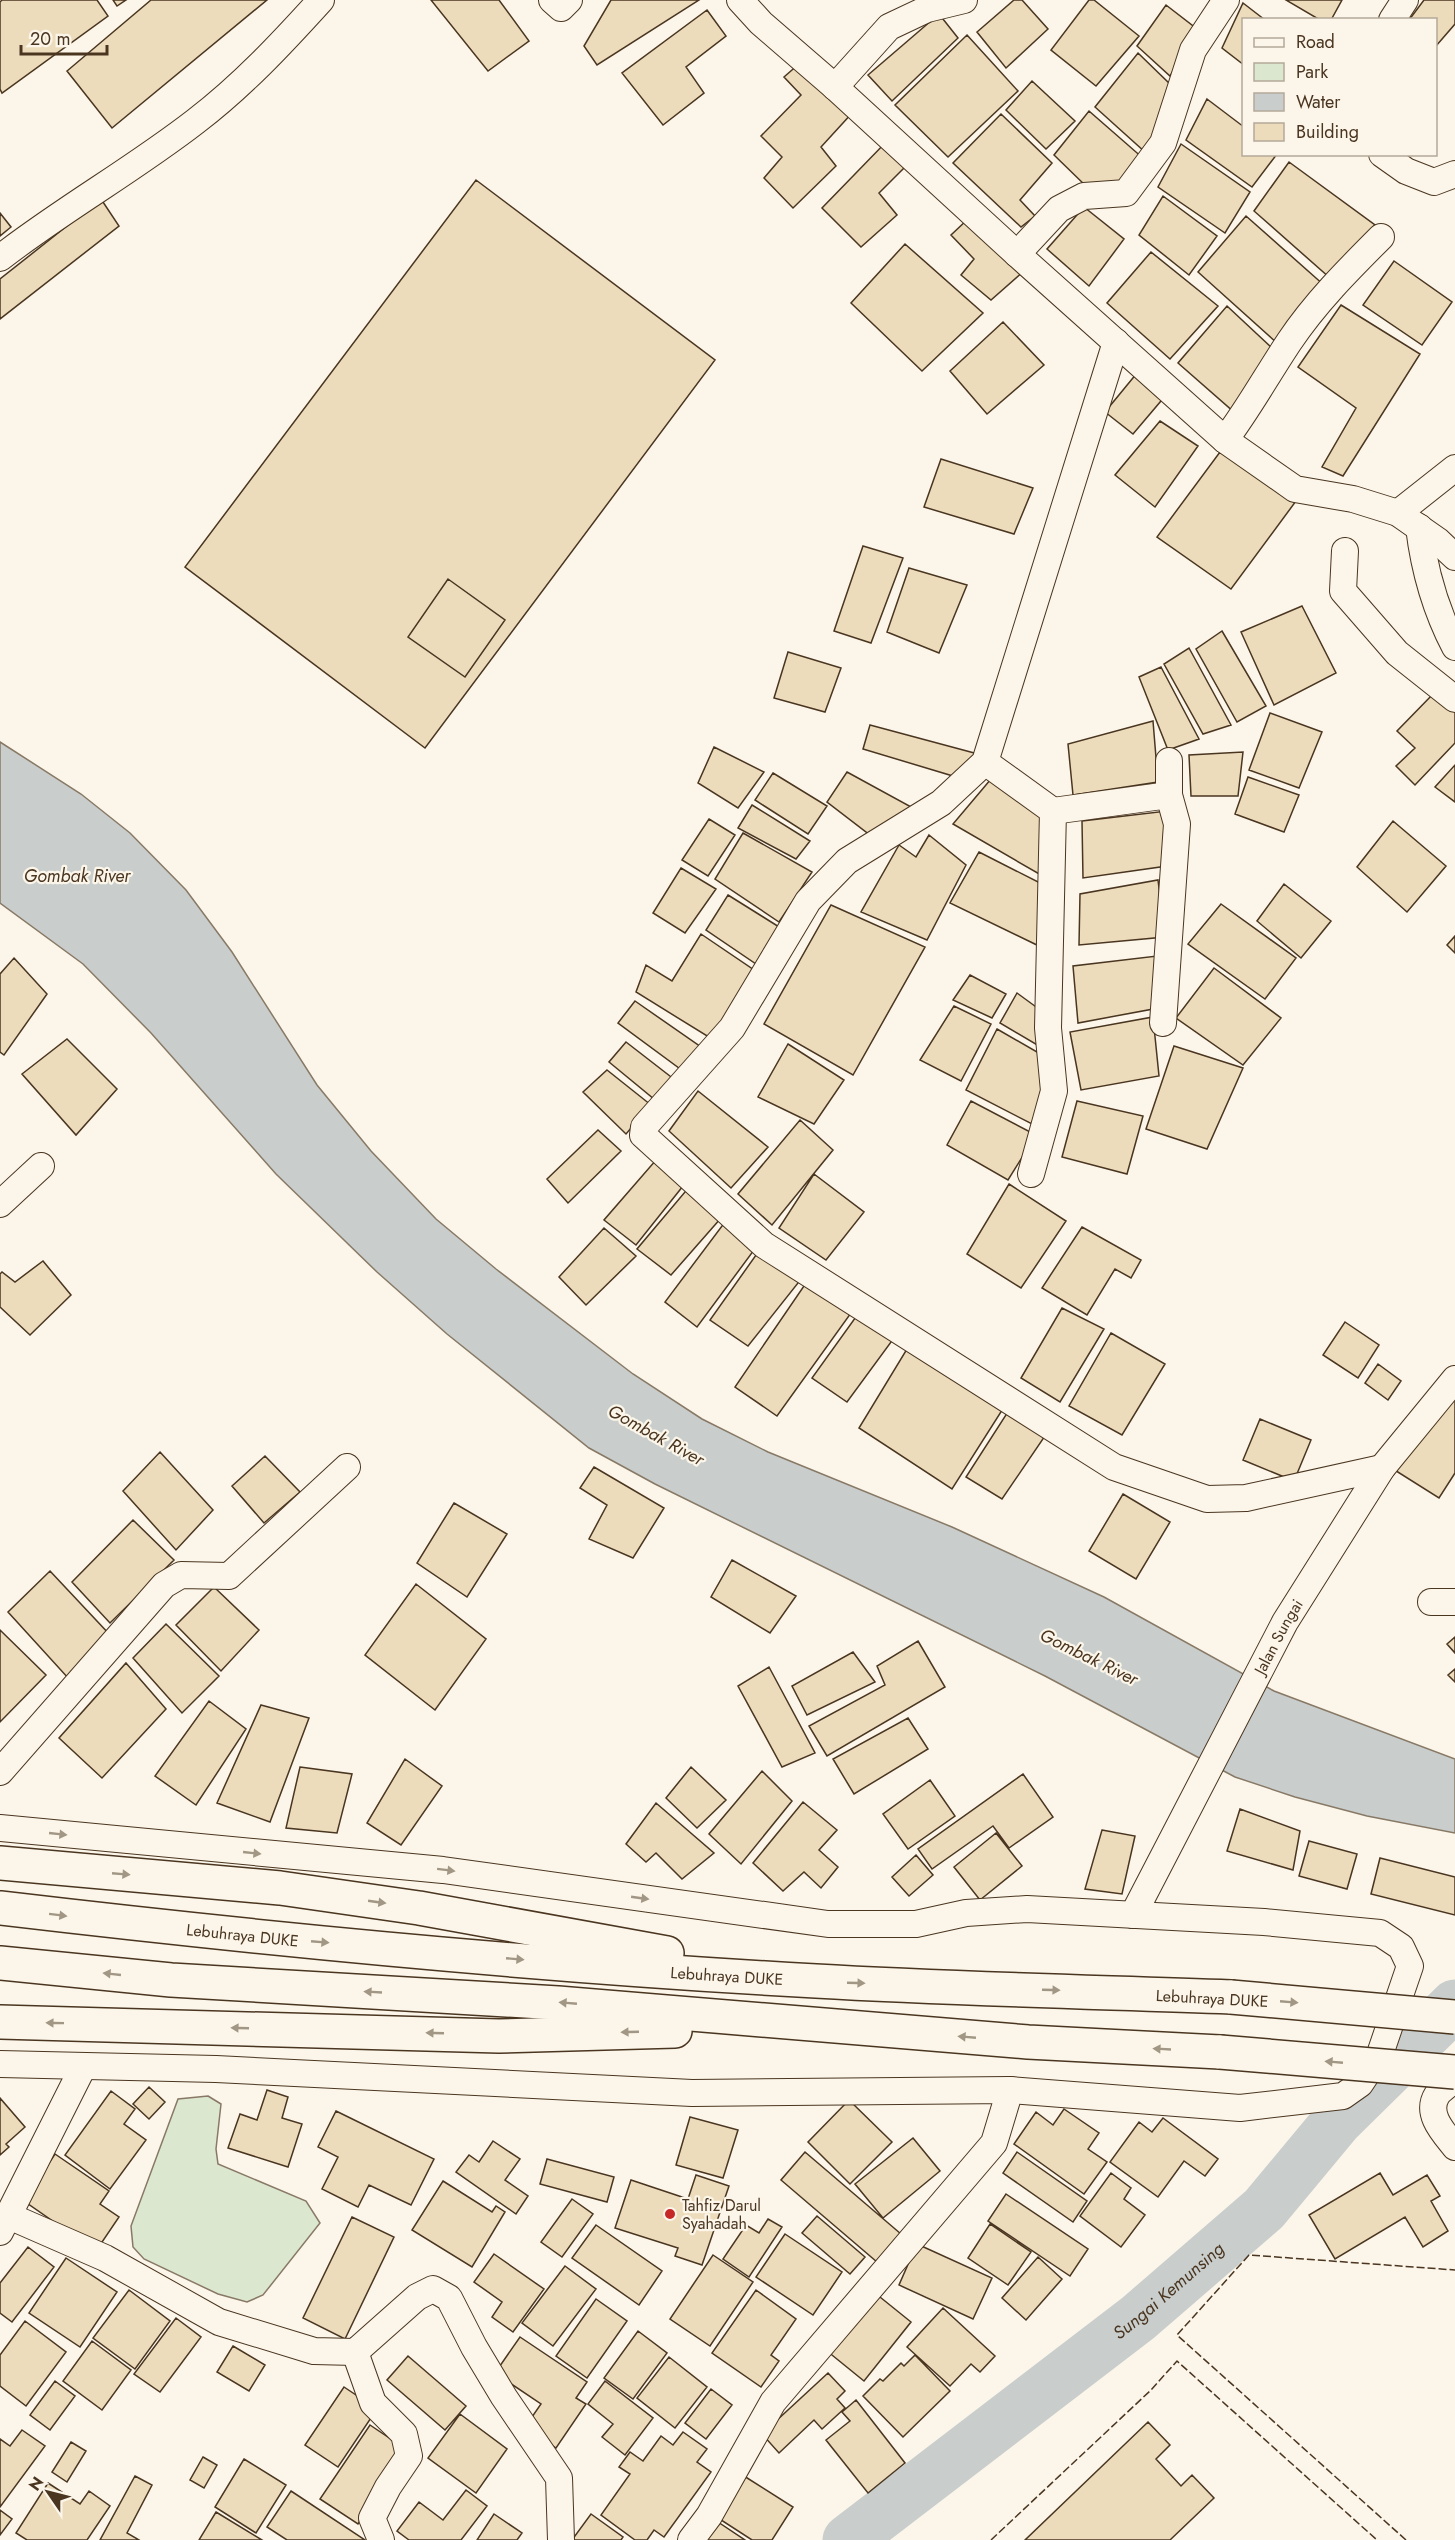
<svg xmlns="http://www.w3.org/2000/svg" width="1455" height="2540" viewBox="0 0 1455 2540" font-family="Jost,sans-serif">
  <rect width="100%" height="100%" fill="#fbf6e9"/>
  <path fill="#dce7d0" stroke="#887966" stroke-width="1.5" d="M208 2096 221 2104 216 2149 218 2164 306 2201 320 2223 263 2295 247 2302 218 2294 144 2259 133 2247 131 2226 178 2099Z"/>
  <path fill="#c9cecd" stroke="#887966" stroke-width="1.5" d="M0 742 81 794 130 833 186 890 232 952 317 1085 371 1151 436 1219 496 1269 633 1374 702 1419 768 1452 952 1527 1104 1597 1274 1691 1455 1759V1833L1367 1816 1295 1797 1235 1777 1045 1676 655 1484 589 1448 447 1334 377 1272 276 1174 151 1033 83 964 0 903Z"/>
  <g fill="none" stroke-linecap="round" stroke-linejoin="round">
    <path stroke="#c9cecd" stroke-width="51" id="s1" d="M848 2540 1138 2318 1264 2209 1338 2120 1455 2005"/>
  </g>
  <path fill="#ecdcbc" stroke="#4a3520" stroke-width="1.5" d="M2 0H97L108 16 2 93 0 89V2Z
    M113 0H126L117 6Z
    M151 0H267L112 128 67 71Z
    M431 0H499L529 41 488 71Z
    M611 0H699L597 65 584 46Z
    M1014 0H1022L1048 29 1006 68 977 32Z
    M1089 0H1094L1139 36 1096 86 1051 50Z
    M1286 0H1342L1331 20H1320Z
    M1424 0H1455V24L1436 46V20H1409Z
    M1243 3 1265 20H1244V65L1222 48Z
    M1166 5 1197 29 1170 76 1137 46Z
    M707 10 726 36 686 67 704 93 663 125 622 73Z
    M939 14 958 38 892 101 868 75Z
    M967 35 1018 91 948 157 895 105Z
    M1138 53 1173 87 1145 152 1095 107Z
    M800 63 853 112 821 147 836 166 793 208 764 178 782 157 761 136 801 95 784 77Z
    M1032 81 1075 121 1046 149 1006 110Z
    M1207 99 1244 127V154H1277L1252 187 1186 140Z
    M1089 111 1144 159 1124 186 1089 189 1054 155Z
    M1001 114 1052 163 1020 200 1035 216 1021 227 953 163Z
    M887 141 908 164 879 193 897 215 861 247 822 208Z
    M1181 144 1250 192 1225 233 1158 187Z
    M1289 162 1375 225 1330 278 1254 211Z
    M476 180 715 360 425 748 185 567Z
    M1163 196 1217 236 1189 275 1139 235Z
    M101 199 119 226 0 319V279Z
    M1084 207 1124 239 1089 286 1047 249Z
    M0 213 11 227 0 236Z
    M1246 216 1325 286 1278 344 1198 272Z
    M968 219 1025 270 991 300 961 275 974 259 951 235Z
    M905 244 983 313 922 371 851 303Z
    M1151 252 1218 306 1170 359 1107 303Z
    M1394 261 1452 302 1422 345 1363 305Z
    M1341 305 1420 354 1343 476 1322 467 1356 408 1298 367Z
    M1227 306 1273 349 1234 412 1178 363Z
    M1003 322 1044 365 987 414 950 371Z
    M1137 373 1166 395 1133 434 1105 412Z
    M1160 421 1198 446 1155 507 1115 475Z
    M1220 452 1296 501 1231 589 1157 537Z
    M941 459 1033 488 1014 534 924 507Z
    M863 546 903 558 871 643 834 631Z
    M909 568 967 585 939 653 887 632Z
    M448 579 505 620 465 677 408 637Z
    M1302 606 1336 673 1274 705 1241 632Z
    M1222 631 1266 706 1237 722 1196 649Z
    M1189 648 1231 725 1203 734 1164 664Z
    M788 652 841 668 825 712 774 698Z
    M1161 667 1199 739 1168 750 1139 677Z
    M1434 693 1455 711V743L1415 785 1396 766 1415 748 1397 731Z
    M1270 713 1322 732 1299 788 1249 770Z
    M1153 721 1158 782 1073 795 1068 744Z
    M870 725 978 754 963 779 863 749Z
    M714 747 764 772 738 808 698 783Z
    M1243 752 1238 796H1191L1189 755Z
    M1455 765V802L1435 787Z
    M847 772 913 808 870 835 827 802Z
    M773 773 827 806 808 834 755 800Z
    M1248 777 1299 795 1284 832 1235 814Z
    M991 779 1046 818 1041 875 953 824Z
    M752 805 810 841 796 859 738 828Z
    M1167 811V866L1083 878 1082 821Z
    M709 819 735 835 708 876 682 860Z
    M1393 821 1446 866 1407 912 1357 867Z
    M743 833 812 872 779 922 715 879Z
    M929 835 966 865 927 940 861 912 899 845 916 857Z
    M979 852 1046 886 1039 946 950 903Z
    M681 868 716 889 685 933 653 913Z
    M1158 880 1165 937 1079 945 1080 894Z
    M1284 884 1331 921 1301 958 1257 921Z
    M728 895 784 930 759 966 706 930Z
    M1221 904 1296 958 1265 999 1188 944Z
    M831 905 925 947 853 1075 764 1024Z
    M701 934 757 972 712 1039 636 992 646 965 672 981Z
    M1455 936V953L1447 945Z
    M1157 956 1153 1009 1078 1023 1073 966Z
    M14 958 47 994 4 1055 0 1052V974Z
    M1214 968 1281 1018 1243 1065 1176 1018Z
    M970 975 1006 994 992 1018 953 1000Z
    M1017 993 1043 1012 1039 1046 1000 1023Z
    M635 1001 701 1047 683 1071 618 1023Z
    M954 1006 991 1024 961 1081 920 1060Z
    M1153 1017 1159 1076 1081 1090 1070 1032Z
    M997 1029 1044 1056 1047 1088 1034 1125 966 1090Z
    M67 1039 117 1089 76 1135 22 1074Z
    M626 1042 675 1080 654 1099 609 1062Z
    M788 1044 844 1080 814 1124 758 1097Z
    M1174 1046 1243 1068 1207 1149 1146 1129Z
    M607 1070 651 1105 626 1134 583 1092Z
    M698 1091 768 1147 731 1188 669 1131Z
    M971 1101 1036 1135 1008 1180 947 1145Z
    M1077 1101 1143 1116 1127 1174 1062 1157Z
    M800 1120 833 1150 772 1225 738 1194Z
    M598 1130 621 1151 568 1203 547 1179Z
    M656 1160 683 1186 636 1245 604 1220Z
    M814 1174 864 1212 826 1260 779 1228Z
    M1009 1184 1066 1221 1021 1288 967 1254Z
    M690 1186 721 1218 671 1275 637 1249Z
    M725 1222 757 1246 697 1327 665 1302Z
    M1082 1227 1141 1260 1131 1278 1115 1269 1087 1315 1042 1288Z
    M604 1228 636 1256 586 1305 559 1277Z
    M761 1248 802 1278 748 1346 710 1320Z
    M43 1261 71 1295 30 1335 0 1307V1274L2 1272 15 1282Z
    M806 1283 851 1313 777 1416 735 1387Z
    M1062 1308 1104 1329 1060 1402 1021 1378Z
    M858 1314 894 1338 847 1402 812 1378Z
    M1345 1322 1379 1345 1358 1378 1323 1355Z
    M1111 1333 1165 1364 1122 1435 1069 1406Z
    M910 1344 1006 1404 952 1489 859 1428Z
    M1378 1364 1401 1381 1388 1400 1365 1383Z
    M1455 1390V1473L1439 1498 1393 1469Z
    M1011 1407 1047 1433 1002 1499 966 1477Z
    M1260 1419 1311 1440 1294 1481 1243 1460Z
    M160 1452 213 1510 176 1550 123 1491Z
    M265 1456 300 1492 264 1523 232 1486Z
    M594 1467 664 1508 633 1558 589 1539 607 1505 580 1488Z
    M1123 1494 1170 1522 1136 1579 1089 1551Z
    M454 1503 507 1534 467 1597 417 1563Z
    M133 1520 174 1560 110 1623 72 1582Z
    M732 1560 796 1596 770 1633 711 1597Z
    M50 1571 111 1636 69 1679 8 1612Z
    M416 1584 486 1639 435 1710 365 1655Z
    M214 1587 259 1630 221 1671 176 1625Z
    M166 1624 219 1676 182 1713 133 1658Z
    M0 1630 46 1675 0 1722Z
    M1455 1637V1653L1447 1644Z
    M918 1641 945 1687 827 1756 809 1726 885 1685 877 1666Z
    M853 1652 875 1682 807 1715 792 1686Z
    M126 1663 166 1709 102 1778 59 1738Z
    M769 1667 815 1753 782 1767 738 1686Z
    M1455 1669V1682L1448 1675Z
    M209 1701 246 1729 196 1805 155 1776Z
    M261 1705 309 1718 270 1822 217 1803Z
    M908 1718 928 1749 854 1794 833 1759Z
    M405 1759 442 1786 401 1845 367 1823Z
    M300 1767 352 1774 337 1833 286 1828Z
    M691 1767 726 1800 697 1828 666 1798Z
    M762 1771 792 1801 741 1864 709 1834Z
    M1023 1774 1053 1817 1009 1848 993 1826 932 1869 918 1849Z
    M930 1780 955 1816 908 1849 883 1814Z
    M803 1802 837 1830 819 1850 838 1867 821 1888 804 1872 783 1891 753 1863Z
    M656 1803 714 1853 682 1879 656 1853 646 1862 626 1844Z
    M1240 1809 1300 1831 1293 1870 1227 1851Z
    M1102 1830 1135 1836 1122 1894 1085 1889Z
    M996 1833 1022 1866 980 1900 954 1867Z
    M1309 1841 1357 1854 1347 1889 1299 1876Z
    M916 1855 933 1875 909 1896 892 1877Z
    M1380 1858 1455 1877V1915L1371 1894Z
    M149 2087 165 2102 149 2119 133 2104Z
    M267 2090 288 2097 282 2118 302 2124 288 2167 228 2148 240 2114 257 2120Z
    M111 2091 135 2109 124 2124 146 2140 110 2189 65 2155Z
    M0 2098 25 2127 6 2144 9 2147 0 2155Z
    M849 2100 892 2142 850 2184 808 2142Z
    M1064 2109 1099 2133 1088 2149 1107 2162 1084 2194 1014 2144 1036 2112 1053 2125Z
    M336 2111 434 2159 411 2205 369 2185 358 2207 322 2189 338 2157 318 2147Z
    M690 2117 738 2130 723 2178 676 2165Z
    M1163 2118 1218 2159 1205 2176 1184 2161 1158 2197 1110 2162 1139 2122 1152 2132Z
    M913 2138 940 2171 883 2218 855 2184Z
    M493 2141 520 2159 505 2180 528 2196 516 2214 456 2172 469 2155 479 2162Z
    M805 2152 901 2234 877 2262 781 2180Z
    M1017 2152 1087 2201 1073 2222 1003 2173Z
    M55 2154 109 2191 100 2204 119 2217 96 2251 24 2201Z
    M547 2159 614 2177 607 2202 540 2184Z
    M1111 2173 1131 2188 1124 2199 1145 2215 1121 2247 1080 2216Z
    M1380 2173 1393 2195 1427 2175 1440 2196 1431 2201 1448 2231 1423 2247 1405 2217 1335 2259 1309 2215Z
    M696 2175 729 2186 702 2265 675 2256 678 2248 615 2228 631 2180 688 2199Z
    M443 2181 492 2212 496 2206 505 2212 472 2267 412 2230Z
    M1006 2194 1088 2249 1070 2276 988 2221Z
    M572 2199 593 2214 562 2257 541 2242Z
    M817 2216 865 2257 850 2274 802 2233Z
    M352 2217 394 2237 345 2339 303 2318Z
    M768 2219 782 2227 749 2277 723 2259 746 2225 759 2233Z
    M990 2224 1031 2252 1008 2285 968 2258Z
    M596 2225 662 2271 639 2305 572 2258Z
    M785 2234 842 2272 813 2315 756 2277Z
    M917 2244 992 2278 973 2319 899 2285Z
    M28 2247 54 2267 12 2322 0 2313V2283Z
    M494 2254 544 2289 513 2332 492 2317 502 2302 474 2282Z
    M713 2255 753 2282 710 2346 670 2319Z
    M1038 2257 1062 2279 1026 2320 1002 2298Z
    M66 2258 117 2292 80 2347 29 2313Z
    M565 2266 596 2289 553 2346 522 2323Z
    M129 2290 170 2321 135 2369 93 2338Z
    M756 2290 796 2319 771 2355 779 2361 761 2387 712 2353Z
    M875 2293 911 2322 864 2381 827 2351Z
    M596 2299 627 2321 587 2378 556 2356Z
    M943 2308 995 2356 980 2372 971 2364 950 2386 907 2347Z
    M176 2318 201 2337 160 2392 134 2374Z
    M25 2321 66 2352 26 2406 0 2386V2355Z
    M638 2331 667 2353 633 2399 604 2378Z
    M520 2337 587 2382 576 2398 586 2404 556 2448 525 2427 541 2404 495 2373Z
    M92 2341 131 2370 102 2410 63 2381Z
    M233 2346 265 2365 249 2391 217 2372Z
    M915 2355 950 2391 903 2437 863 2396 880 2379 883 2381 901 2363 904 2366Z
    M408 2356 466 2406 445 2430 387 2380Z
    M669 2357 707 2387 675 2428 637 2398Z
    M828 2373 845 2391 837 2399 845 2408 822 2429 814 2420 779 2453 762 2434Z
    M55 2381 75 2396 50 2430 30 2415Z
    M605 2381 653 2418 625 2455 602 2437 613 2424 588 2404Z
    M344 2387 377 2409 338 2467 305 2445Z
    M711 2389 732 2405 706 2439 685 2423Z
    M856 2400 905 2463 868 2493 826 2440 850 2421 842 2412Z
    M460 2414 507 2449 476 2493 428 2458Z
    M1148 2422 1170 2445 1156 2459 1181 2486 1192 2475 1214 2498 1170 2540H1025Z
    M370 2425 407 2450 358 2524 320 2499Z
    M22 2430 45 2446 0 2507V2439L10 2446Z
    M683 2432 707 2449 697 2462 711 2472 664 2537 654 2530 647 2540H635L601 2515 630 2474 619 2467 630 2452 643 2461 661 2436 673 2445Z
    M71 2442 86 2451 67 2482 52 2472Z
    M203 2457 217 2465 204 2488 190 2480Z
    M244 2459 286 2485 256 2533 215 2507Z
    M135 2476 152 2485 127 2533 139 2540H100Z
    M744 2476 793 2507 772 2540H752L718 2518Z
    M48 2483 80 2504 89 2491 110 2506 87 2540H27L16 2533Z
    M466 2490 487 2506 461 2540H409L397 2531 419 2502 443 2520Z
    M291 2491 365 2540H287L267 2527Z
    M0 2510 12 2519 0 2535Z
    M216 2512 262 2540H199Z
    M494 2514 522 2533 517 2540H477Z
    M591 2514 623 2537 621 2540H572Z
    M712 2518 745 2540H697Z"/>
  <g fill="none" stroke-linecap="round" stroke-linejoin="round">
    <defs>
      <g id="street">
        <path d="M552 0 561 8 569 0"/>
        <path d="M740 0 761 23 835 87 1017 254 1225 440 1295 489 1353 499 1398 513 1438 541 1455 557"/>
        <path d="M1392 20 1405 0"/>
        <path d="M835 87 889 27 927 9 964 0"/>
        <path d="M1382 154 1406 171 1434 182 1455 174"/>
        <path d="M1017 254 1059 209 1084 196 1126 193 1163 143 1193 50 1226 0"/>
        <path d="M0 258C63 209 133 170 196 121 242 86 282 43 321 0"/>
        <path d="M1116 342 985 762 941 803 847 861 808 901 732 1028 644 1127 643 1135 764 1245 1114 1467 1207 1499 1246 1498 1382 1468"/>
        <path d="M1225 440C1249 408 1267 375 1289 342 1315 303 1348 270 1381 237"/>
        <path d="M1398 513 1455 468"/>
        <path d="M1419 527C1424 569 1435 609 1455 647"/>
        <path d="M1345 551 1343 591 1397 653 1455 699"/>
        <path d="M985 762 1053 811 1048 1028 1054 1091 1031 1174"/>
        <path d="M1053 811 1169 795"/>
        <path d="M1163 1023 1177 824 1169 795V761"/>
        <path d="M0 1204 41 1166"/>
        <path d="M1431 1602H1455"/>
        <path d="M0 1772 164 1585 181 1575 229 1576 347 1467"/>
        <path d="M0 1828 443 1870 828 1924H916L966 1913 1027 1909 1264 1922 1380 1933 1401 1947 1410 1966 1380 2054 1360 2084 1343 2096 1240 2108 1010 2090 692 2093 216 2069 0 2064"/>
        <path id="s2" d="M1133 1915 1285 1622 1382 1468 1455 1379"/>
        <path d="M1455 2079C1450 2084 1441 2089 1437 2095 1425 2114 1444 2133 1455 2147"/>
        <path d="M9 2216 105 2258 219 2322 314 2351 355 2352 417 2297 433 2289 449 2298 474 2347 504 2397 559 2478 561 2540"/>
        <path d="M0 2232 83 2067"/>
        <path d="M355 2352 373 2403 404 2434 409 2456 388 2487 372 2518 381 2540"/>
        <path d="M691 2540 709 2516 773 2402 994 2143 1010 2090"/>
      </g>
      <g id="highway">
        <path d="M0 1863 280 1888 419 1908 667 1953"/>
        <path id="s3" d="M0 1908C271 1940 543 1966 816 1981 954 1989 1093 1992 1231 1997"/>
        <path d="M0 1963 171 1980 558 2003 1028 2042 1220 2052"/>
        <path d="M0 2022 499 2036 675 2031"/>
      </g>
    </defs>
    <use href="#street" stroke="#4a3520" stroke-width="28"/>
    <use href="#highway" stroke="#4a3520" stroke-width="36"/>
    <use href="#street" stroke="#fbf6e9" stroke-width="26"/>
    <use href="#highway" stroke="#fbf6e9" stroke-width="33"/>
    <defs>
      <path id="highway-bridge" d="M1231 1997 1455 2017
        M1220 2052 1455 2072"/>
    </defs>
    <use href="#highway-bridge" stroke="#4a3520" stroke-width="36" stroke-linecap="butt"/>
    <use href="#highway-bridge" stroke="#fbf6e9" stroke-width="33"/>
    <path stroke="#4a3520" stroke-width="1.5" stroke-dasharray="8 3" stroke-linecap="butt" d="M991 2540 1151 2390 1177 2361 1377 2540
      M1406 2540 1177 2335 1249 2255 1455 2270"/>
  </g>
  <defs><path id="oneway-solid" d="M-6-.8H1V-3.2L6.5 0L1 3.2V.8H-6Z" transform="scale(1.5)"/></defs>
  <g fill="#a29684">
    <use href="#oneway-solid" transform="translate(58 1834) rotate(6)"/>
    <use href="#oneway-solid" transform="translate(252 1853) rotate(6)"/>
    <use href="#oneway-solid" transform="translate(446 1870) rotate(7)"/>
    <use href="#oneway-solid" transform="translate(121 1874) rotate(5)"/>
    <use href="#oneway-solid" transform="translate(640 1898) rotate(8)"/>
    <use href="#oneway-solid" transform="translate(377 1902) rotate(8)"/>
    <use href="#oneway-solid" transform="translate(58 1915) rotate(7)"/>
    <use href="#oneway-solid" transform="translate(320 1942) rotate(5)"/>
    <use href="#oneway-solid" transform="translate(515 1959) rotate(5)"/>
    <use href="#oneway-solid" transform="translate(112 1974) rotate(-174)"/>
    <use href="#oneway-solid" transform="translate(856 1983) rotate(2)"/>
    <use href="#oneway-solid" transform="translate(1051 1990) rotate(2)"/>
    <use href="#oneway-solid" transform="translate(373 1992) rotate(-177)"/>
    <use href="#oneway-solid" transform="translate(1289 2002) rotate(5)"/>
    <use href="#oneway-solid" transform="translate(568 2003) rotate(-175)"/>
    <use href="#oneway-solid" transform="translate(55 2023) rotate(-179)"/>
    <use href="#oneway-solid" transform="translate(240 2028) rotate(-178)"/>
    <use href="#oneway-solid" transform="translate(630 2032) rotate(178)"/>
    <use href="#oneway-solid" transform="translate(435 2033) rotate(-178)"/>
    <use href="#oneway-solid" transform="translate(967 2037) rotate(-175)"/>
    <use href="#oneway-solid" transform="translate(1162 2049) rotate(-177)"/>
    <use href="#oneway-solid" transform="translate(1334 2062) rotate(-175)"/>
  </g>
  <circle fill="#c62828" stroke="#fbf6e9" stroke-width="2" cx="670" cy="2214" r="6"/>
  <g text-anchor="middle" stroke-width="4.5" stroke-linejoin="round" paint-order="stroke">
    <g font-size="16" fill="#4a3520" stroke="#fbf6e9">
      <text dy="6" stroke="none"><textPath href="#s2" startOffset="314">Jalan Sungai</textPath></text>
      <text dy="6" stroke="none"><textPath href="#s3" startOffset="244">Lebuhraya DUKE</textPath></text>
      <text dy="6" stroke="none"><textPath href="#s3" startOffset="730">Lebuhraya DUKE</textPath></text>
      <text transform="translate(1212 1998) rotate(3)" y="6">Lebuhraya DUKE</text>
    </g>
    <g font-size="16" fill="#4a3520" stroke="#fbf6e9" text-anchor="start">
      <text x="682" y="2211">Tahfiz Darul<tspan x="682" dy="18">Syahadah</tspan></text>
    </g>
    <g font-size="18" font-style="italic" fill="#4a3520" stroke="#fbf6e9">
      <text x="77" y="882">Gombak River</text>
      <text transform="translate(656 1435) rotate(29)" y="6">Gombak River</text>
      <text transform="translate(1089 1657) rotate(26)" y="6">Gombak River</text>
      <text dy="6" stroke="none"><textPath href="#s1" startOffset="406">Sungai Kemunsing</textPath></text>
    </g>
  </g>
  <rect x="1242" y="18" width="195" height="138" fill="#fbf6e9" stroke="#b4a999" stroke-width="1.5"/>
  <rect x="1254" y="38" width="30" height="9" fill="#fbf6e9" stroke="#b4a999" stroke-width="1.5"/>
  <text x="1296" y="48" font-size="18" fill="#4a3520">Road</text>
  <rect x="1254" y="63" width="30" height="18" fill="#dce7d0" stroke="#b4a999" stroke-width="1.5"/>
  <text x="1296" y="78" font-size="18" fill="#4a3520">Park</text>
  <rect x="1254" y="93" width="30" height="18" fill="#c9cecd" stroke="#b4a999" stroke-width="1.5"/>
  <text x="1296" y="108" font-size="18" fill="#4a3520">Water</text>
  <rect x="1254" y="123" width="30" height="18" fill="#ecdcbc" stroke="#b4a999" stroke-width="1.5"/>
  <text x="1296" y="138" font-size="18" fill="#4a3520">Building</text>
  <g transform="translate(48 2492) rotate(305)" stroke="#fbf6e9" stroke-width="4.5" paint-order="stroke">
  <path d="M0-4.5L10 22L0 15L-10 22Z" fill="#4a3520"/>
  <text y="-9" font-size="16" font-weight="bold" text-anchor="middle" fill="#4a3520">N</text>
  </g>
  <path d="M21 45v9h86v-9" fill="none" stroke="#4a3520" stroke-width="3"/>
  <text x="30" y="45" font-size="18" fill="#4a3520" stroke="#fbf6e9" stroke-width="4.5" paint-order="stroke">20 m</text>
</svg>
